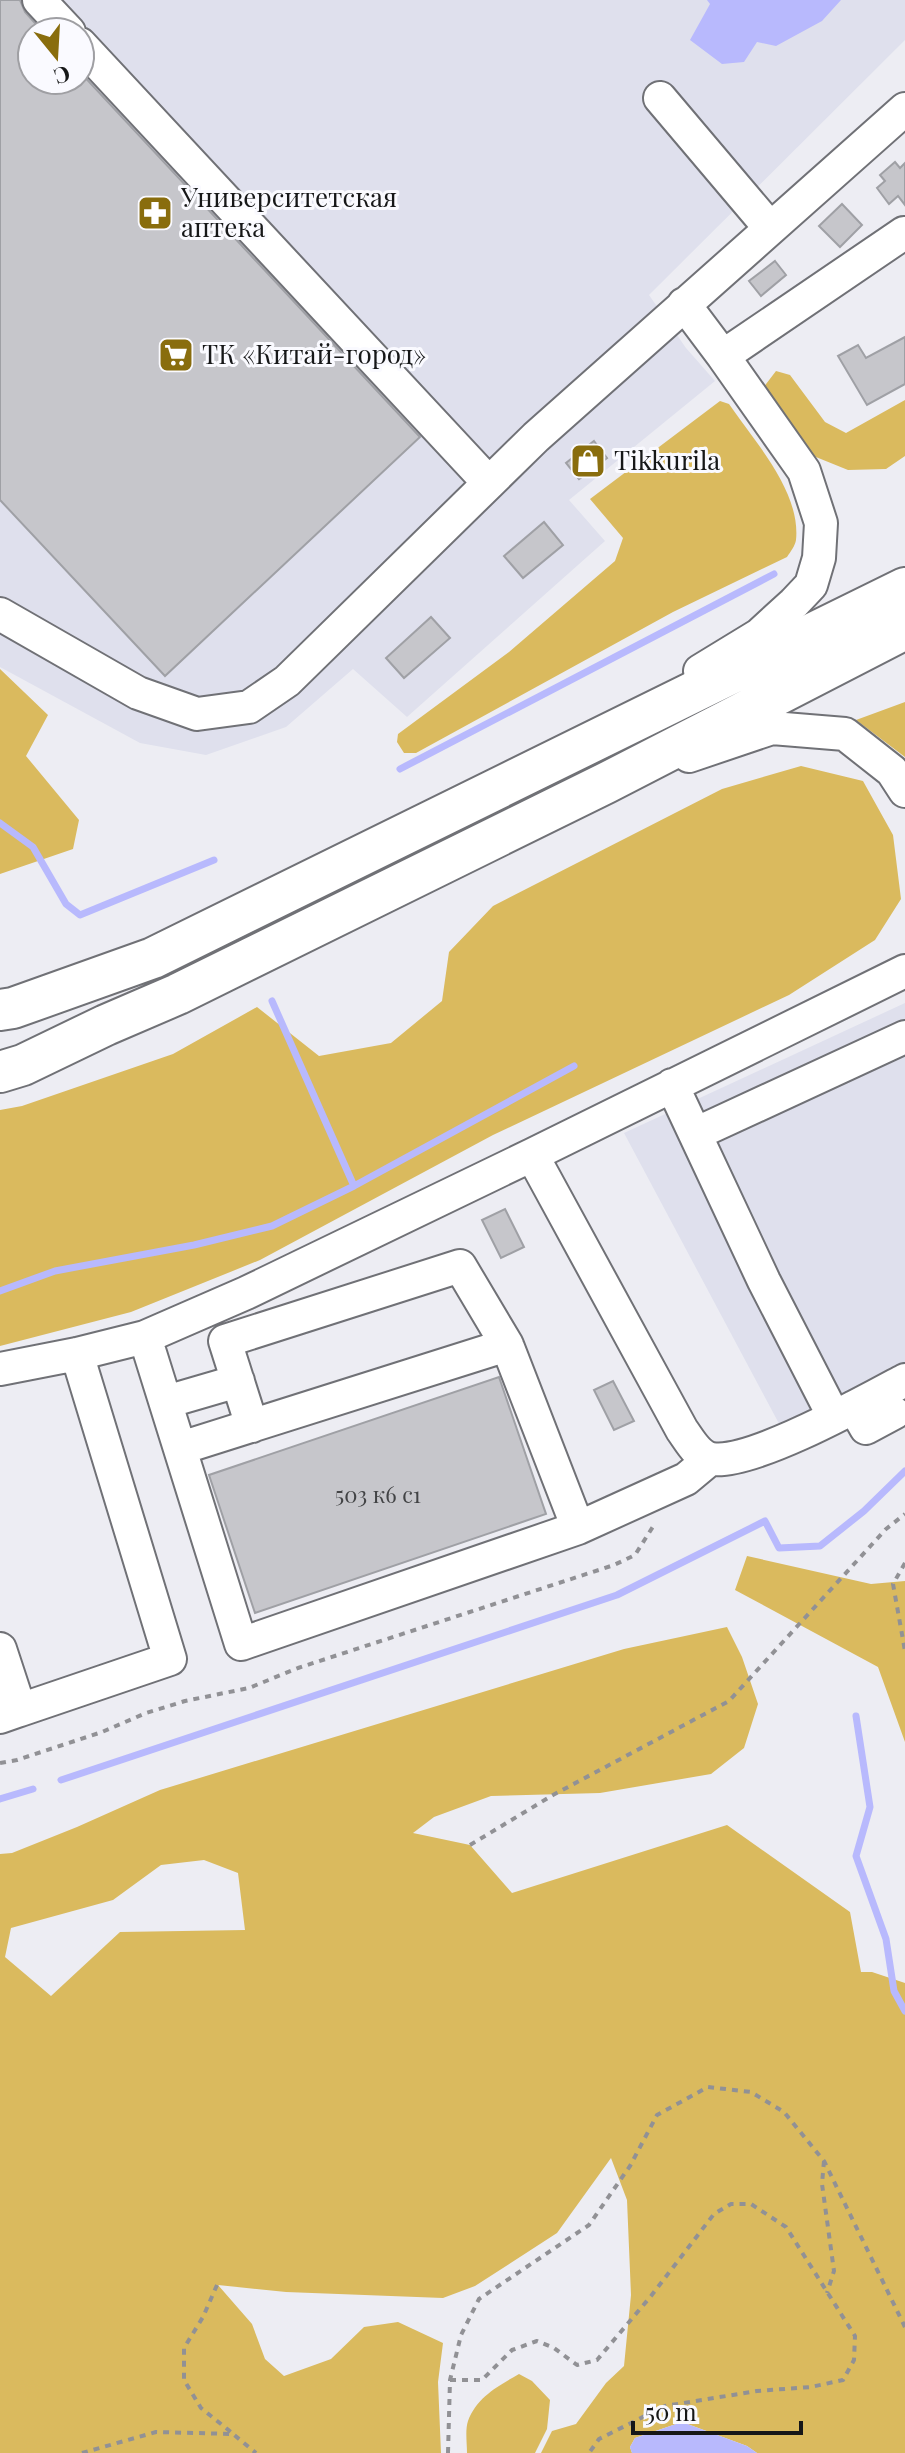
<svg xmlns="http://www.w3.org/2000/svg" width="905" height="2453" viewBox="0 0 905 2453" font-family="'Playfair Display',serif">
  <rect width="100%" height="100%" fill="#ededf3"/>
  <path fill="#dfe0ed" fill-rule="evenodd" d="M0 0H905V40L649 295 686 348 715 381 569 500 605 541 407 717 353 669 286 727 206 755 140 743 0 667ZM32 32H80V80H32Z
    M905 1003V1368L784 1433 624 1133Z"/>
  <path fill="#daba5e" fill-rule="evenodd" d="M776 371 790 375 825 422 846 433 905 400V456L886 469 848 470 806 453 763 388Z
    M720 401 729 404C755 442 801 492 796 540 795 546 791 551 787 557L673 612 416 753H404L397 742 398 734 509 652 615 561 623 538 590 499Z
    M0 669 48 715 26 756 79 820 73 849 0 874Z
    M905 702V757L856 720Z
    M801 766 863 781 893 835 901 899 875 940 789 995 493 1135 260 1260 131 1312 0 1346V1110L22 1106 173 1054 257 1007 319 1056 391 1043 442 1001 449 952 493 906 722 789Z
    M747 1556 871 1584 905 1581V1742L878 1667 735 1590Z
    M727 1627 742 1657 758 1704 744 1748 711 1774 600 1793 491 1796 434 1817 413 1833 470 1845 512 1893 727 1825 850 1912 861 1972H872L905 1983V2453H757L747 2446 682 2422 635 2438 630 2447 632 2453H541L552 2431 576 2424 606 2383 624 2366 631 2295 627 2200 611 2158 557 2233 475 2286 443 2298 286 2292 218 2285 252 2324 265 2359 284 2376 331 2359 364 2327 398 2322 443 2343 438 2382 441 2453H0V1854L12 1853 77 1827 160 1790 624 1649ZM204 1860 238 1873 245 1930 120 1932 51 1996 5 1957 11 1928 113 1900 161 1865Z
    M519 2374 532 2381 550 2400 547 2429 535 2453H467C467 2443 465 2430 468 2421 477 2397 498 2386 519 2374Z"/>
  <path fill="#b8b9fd" d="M707 0H841L822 21 776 46 757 42 744 62 722 64 690 40 710 4Z
    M682 2422 747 2446 757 2453H632L630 2447 635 2438Z"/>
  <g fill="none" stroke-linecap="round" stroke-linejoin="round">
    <path stroke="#b8b9fd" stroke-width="7" d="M400 769 774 574
      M0 823 33 847 66 904 80 915 214 860
      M272 1001 354 1186
      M0 1291 55 1271 194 1245 272 1226 354 1186 574 1066
      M856 1716 870 1807 856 1856 886 1939 894 1991 905 2011
      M61 1780 617 1595 765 1521 779 1548 820 1546 864 1511 905 1471
      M0 1799 33 1789"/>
  </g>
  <path fill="#c6c6cb" stroke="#9fa0a5" stroke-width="2" d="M0 0H20L25 12 43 32H32V80H80V72L420 437 165 676 0 500Z
    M895 162 900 168 905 163V205L898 196 889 204 877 188 885 181 880 175Z
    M842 204 862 225 840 247 819 226Z
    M775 261 786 275 761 296 749 281Z
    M905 337V384L867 405 838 356 858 345 866 358Z
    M594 441 607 458 579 479 566 463Z
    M544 522 563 545 523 578 504 556Z
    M431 617 450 638 404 678 386 658Z
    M505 1209 524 1247 501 1258 482 1220Z
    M499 1377 546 1514 255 1613 209 1475Z
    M613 1381 634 1421 614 1430 594 1390Z"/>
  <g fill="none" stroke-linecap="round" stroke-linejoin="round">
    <defs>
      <path id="minor" d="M39 0 69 32
        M80 44 489 483
        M660 98 770 228
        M684 304 723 356 804 471 821 523 819 558 811 585 794 603 759 635 700 671
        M723 356 904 233
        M0 614 138 693 197 714 249 707 287 681 536 437 905 109
        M689 756 772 728 845 734 892 771 905 791
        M672 1085 764 1281 834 1417
        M695 1134 905 1037
        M532 1155 682 1430C690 1441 698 1457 712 1459 752 1465 866 1401 905 1380
        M145 1337 241 1644 578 1528 686 1479 710 1459
        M0 1369 77 1354 145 1337 246 1293 532 1155 905 971
        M166 1402 238 1381
        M854 1407 866 1428 894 1413
        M252 1426 225 1341 460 1266 507 1345
        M181 1448 507 1345 578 1528
        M0 1649 20 1710 0 1717
        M20 1710 170 1659 77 1354"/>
      <path id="major" d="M0 1010 13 1008 153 958 905 588
        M0 1072 23 1065 106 1025 178 994 606 783 905 629"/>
    </defs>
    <use href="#minor" stroke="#707176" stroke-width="36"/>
    <use href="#major" stroke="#707176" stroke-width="44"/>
    <path stroke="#919195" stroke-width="4" stroke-dasharray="6 6" stroke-linecap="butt" d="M905 1563 893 1584 905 1651
      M0 1763 17 1760 102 1732 146 1713 185 1701 249 1688 298 1668 614 1565 635 1555 654 1525
      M470 1845 553 1795 729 1701 886 1529 905 1514
      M824 2161 822 2184 834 2271 827 2293
      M217 2285 203 2317 184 2348V2380L201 2408 231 2432
      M450 2380H482L512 2350 537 2341 554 2348 577 2365 597 2360 651 2296 714 2214 731 2204H751L786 2227 855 2336 854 2360 843 2380 811 2387 757 2391 665 2406 599 2439 589 2453
      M82 2453 156 2432 233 2434 256 2453
      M448 2453 450 2380 461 2335 479 2299 589 2225 630 2166 657 2115 708 2087 751 2092 784 2112 824 2161 905 2327"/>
    <use href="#minor" stroke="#fff" stroke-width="32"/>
    <use href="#major" stroke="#fff" stroke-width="40"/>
  </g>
  <defs>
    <symbol id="pharmacy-square" viewBox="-11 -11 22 22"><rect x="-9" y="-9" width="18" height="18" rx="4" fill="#896d0d" stroke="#fafaff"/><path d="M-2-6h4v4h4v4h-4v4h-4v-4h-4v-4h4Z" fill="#fff"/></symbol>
    <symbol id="supermarket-square" viewBox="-11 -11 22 22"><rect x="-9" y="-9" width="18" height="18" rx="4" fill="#896d0d" stroke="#fafaff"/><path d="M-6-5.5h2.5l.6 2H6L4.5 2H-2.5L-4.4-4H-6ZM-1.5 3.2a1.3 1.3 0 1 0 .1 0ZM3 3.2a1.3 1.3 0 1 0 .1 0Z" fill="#fff"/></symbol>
    <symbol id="shop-square" viewBox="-11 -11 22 22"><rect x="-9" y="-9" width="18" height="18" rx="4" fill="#896d0d" stroke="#fafaff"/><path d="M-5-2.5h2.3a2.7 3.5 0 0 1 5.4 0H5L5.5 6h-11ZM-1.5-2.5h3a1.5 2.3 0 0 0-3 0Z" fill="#fff"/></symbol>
  </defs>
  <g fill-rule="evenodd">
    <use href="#pharmacy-square" x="135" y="193" width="40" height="40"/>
    <use href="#supermarket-square" x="156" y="335" width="40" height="40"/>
    <use href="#shop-square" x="568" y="441" width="40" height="40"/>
  </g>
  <g text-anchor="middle" stroke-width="6" stroke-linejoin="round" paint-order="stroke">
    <g font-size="22" fill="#424345">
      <text x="378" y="1503">503 к6 с1</text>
    </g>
    <g font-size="26" fill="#161718" stroke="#fafaff" text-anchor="start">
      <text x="181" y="207">Университетская<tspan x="181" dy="30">аптека</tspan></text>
      <text x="202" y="364">ТК «Китай-город»</text>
      <text x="614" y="470">Tikkurila</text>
    </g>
  </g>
  <g transform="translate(56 56) rotate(162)"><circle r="38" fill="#fafaff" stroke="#9f9fa3" stroke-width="2"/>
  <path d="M0-6L14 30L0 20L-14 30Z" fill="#896d0d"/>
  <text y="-12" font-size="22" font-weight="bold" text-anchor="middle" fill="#161718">С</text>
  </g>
  <path d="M633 2421v12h168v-12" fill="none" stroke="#161718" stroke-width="4"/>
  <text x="645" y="2421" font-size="24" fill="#161718" stroke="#fafaff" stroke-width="6" paint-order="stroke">50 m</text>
</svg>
